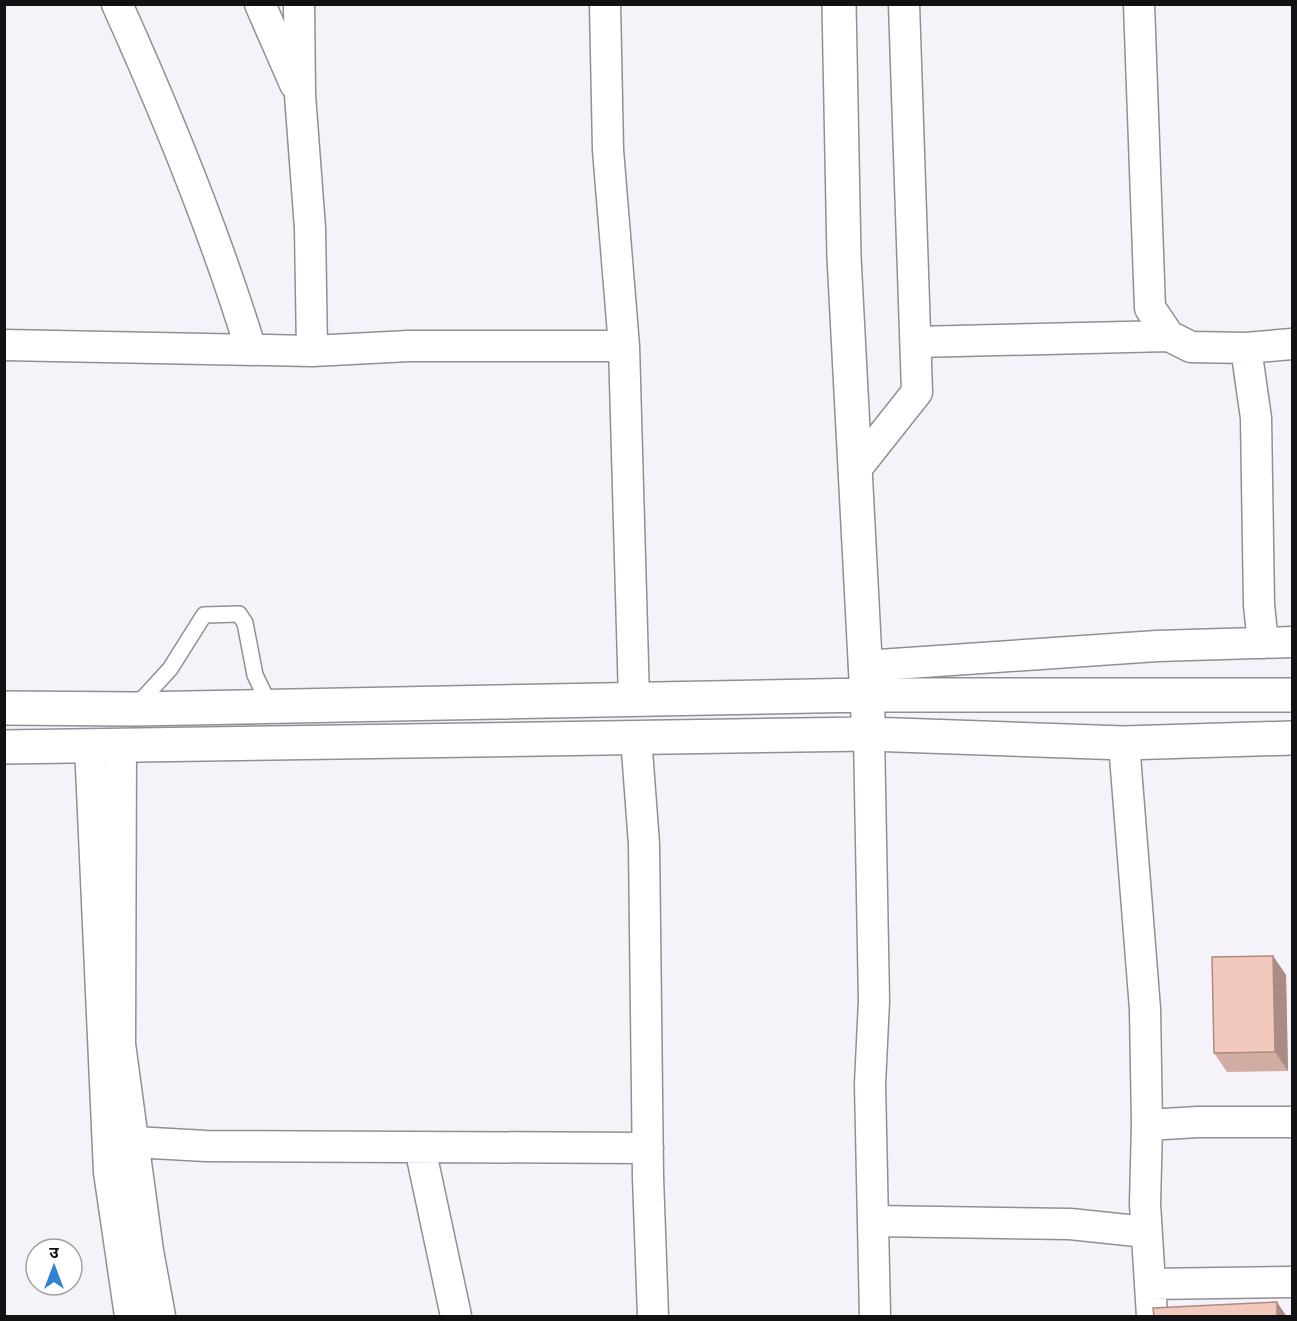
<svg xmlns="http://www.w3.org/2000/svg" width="1297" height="1321" viewBox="0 0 1297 1321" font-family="Montserrat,'Noto Sans Devanagari',sans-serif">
  <rect width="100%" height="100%" fill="#f5f2f9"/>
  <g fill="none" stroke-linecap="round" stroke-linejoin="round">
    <defs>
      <path id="service" d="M136 706 170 669 204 615 239 614 245 623 255 675 270 706"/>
      <path id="minor" d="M117 4C168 117 215 232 251 350
        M260 4 295 84
        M299 4 300 95 310 228 312 351
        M605 4 608 150 624 346
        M1139 4 1150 308 1169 336 1191 347 1246 348 1256 418 1259 605 1263 643
        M916 342 1169 336
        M4 345 312 351 409 346H624L634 700
        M1246 348 1292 344
        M856 469 917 392 904 4
        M864 666 1157 646 1292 642
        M869 734 874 1001 870 1084 875 1316
        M636 737 644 844 648 1177 653 1316
        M1124 743 1145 1009 1147 1125 1145 1204 1152 1316
        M90 745 109 1172 130 1316
        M121 745 120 1044 148 1251 160 1316
        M1147 1125 1198 1122H1292
        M134 1142 206 1146 648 1148
        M420 1148 456 1316
        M875 1221 1070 1224 1146 1232
        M1150 1284 1292 1282"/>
      <path id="tertiary" d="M839 4 844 257 868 717
        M4 708 134 709 865 695H1292
        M4 747 869 734 1124 743 1292 738"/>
    </defs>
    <use href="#service" stroke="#918f95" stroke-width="18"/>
    <use href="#minor" stroke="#918f95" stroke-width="33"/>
    <use href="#tertiary" stroke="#918f95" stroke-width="36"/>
    <use href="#service" stroke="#fff" stroke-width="15"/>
    <use href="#minor" stroke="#fff" stroke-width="30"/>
    <use href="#tertiary" stroke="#fff" stroke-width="33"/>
  </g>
  <path fill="#d1aca3" d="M1273 956 1286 975 1288 1071 1227 1072 1214 1053Z"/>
  <path fill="#aa8c84" d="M1273 956 1286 975 1288 1071 1275 1052Z
    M1277 1302 1287 1317H1277Z"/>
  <path fill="#f3c8bd" stroke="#aa8c84" stroke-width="1.5" d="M1273 956 1275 1052 1214 1053 1212 957Z
    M1277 1302V1317H1154L1153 1308Z"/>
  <rect width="1297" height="1321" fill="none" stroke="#121113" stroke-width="12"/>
  <g transform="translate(54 1267)"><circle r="28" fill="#ffffff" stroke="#a0a0a1" stroke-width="1.5"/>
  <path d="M0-4.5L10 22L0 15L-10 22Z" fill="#3182d1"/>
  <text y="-9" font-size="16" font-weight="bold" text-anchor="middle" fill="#121113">उ</text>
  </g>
</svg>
